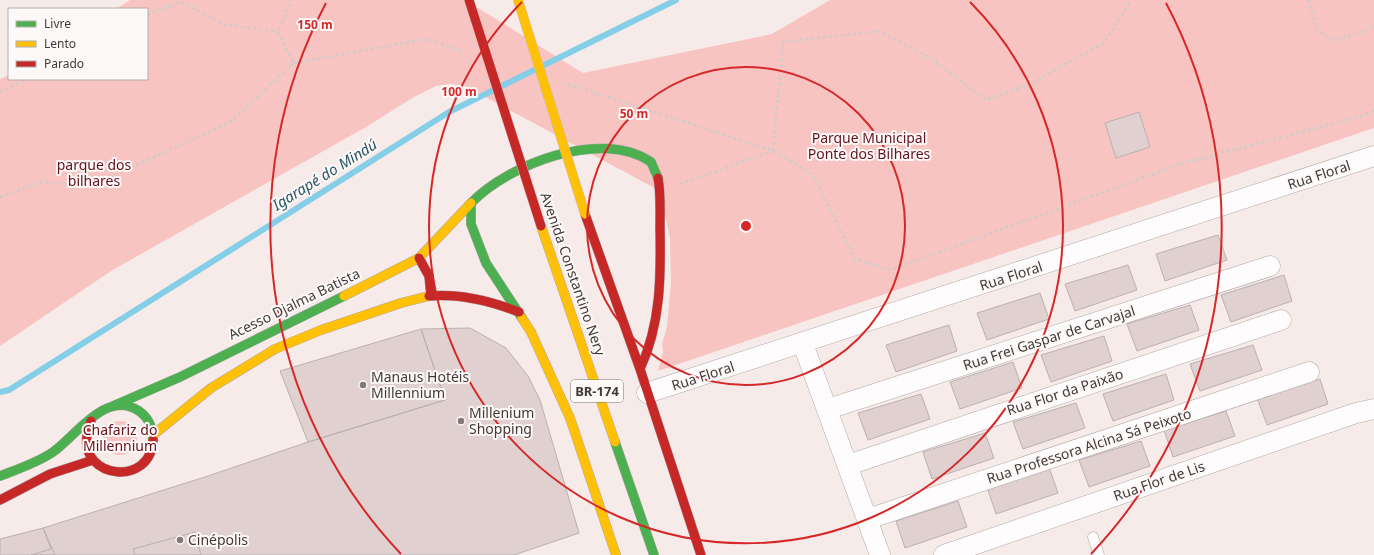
<svg xmlns="http://www.w3.org/2000/svg" width="1374" height="555" viewBox="0 0 1374 555" font-family="'Noto Sans',sans-serif">
  <rect width="100%" height="100%" fill="#f7ebea"/>
  <path fill="#f8c4c2" d="M130 0H465L583 73 772 34 830 0H1374V128L658 371 663 352 662 344 667 327 671 283 670 238 660 191 465 86 450 84 436 86 414 97 366 127 111 271 0 346V79L9 75V79H147V9H116Z
    M103 438a17 17 0 1 1 34 0a17 17 0 1 1-34 0Z"/>
  <g fill="none" stroke-linecap="round" stroke-linejoin="round">
    <path stroke="#84cee8" stroke-width="6" d="M0 392 9 390 449 112 676 0"/>
  </g>
  <path fill="#e0d0cf" stroke="#bab1b0" d="M1139 112 1150 147 1116 158 1105 123Z
    M1218 235 1227 260 1165 281 1156 254Z
    M1128 265 1137 290 1075 311 1065 284Z
    M1284 275 1292 301 1231 322 1221 295Z
    M1040 293 1049 319 987 340 977 313Z
    M1190 305 1199 330 1137 351 1127 324Z
    M949 325 957 351 896 372 886 345Z
    M470 328 506 348 528 376 540 400 579 533 514 555H31L51 549 43 528 205 477 308 442 445 400 421 329Z
    M421 329 445 400 308 442 280 371Z
    M1104 336 1112 361 1051 382 1041 355Z
    M1253 345 1262 370 1200 391 1190 364Z
    M1013 362 1022 388 960 409 950 382Z
    M1166 374 1174 400 1113 421 1103 394Z
    M1320 379 1328 404 1267 425 1257 398Z
    M921 394 930 419 868 440 858 413Z
    M1076 403 1085 428 1023 449 1013 422Z
    M1226 411 1235 436 1173 457 1164 430Z
    M985 433 994 458 932 479 923 452Z
    M1141 441 1150 466 1089 487 1079 460Z
    M1049 467 1058 493 996 514 987 487Z
    M958 501 967 527 905 548 896 521Z
    M43 528 55 555H0V539Z
    M195 532 201 555H135L133 549Z"/>
  <g fill="none" stroke-linecap="round" stroke-linejoin="round">
    <defs>
      <path id="lane" d="M1093 537 1099 555"/>
      <path id="street" d="M803 344 880 555
        M647 393 1374 156
        M828 409 1270 266
        M848 465 1281 320
        M868 519 1309 372
        M944 555 1356 413 1374 409"/>
      <path id="fast" d="M522 318 486 263 471 224V203C509 164 601 128 651 162L658 178
        M113 406 180 377 344 296
        M615 442 654 555
        M0 476C18 469 37 463 53 452 76 436 106 389 139 411 149 418 153 428 153 440"/>
      <path id="slow" d="M541 226 615 442
        M344 296 419 258 471 203
        M522 318 531 332 570 418 616 555
        M153 435 211 388 275 349 321 330 401 303 429 296"/>
      <path id="jam" d="M585 214 640 369 701 555
        M419 258 429 276 431 296
        M429 296C460 293 491 301 519 312
        M640 369C661 324 661 276 660 227 660 211 661 194 658 178
        M91 421C90 426 88 431 87 436 81 479 151 487 153 440
        M0 500 50 474 93 460"/>
    </defs>
    <use href="#lane" stroke="#b0a7a6" stroke-width="11"/>
    <use href="#street" stroke="#b0a7a6" stroke-width="21"/>
    <use href="#fast" stroke="#b0a7a6" stroke-width="10"/>
    <use href="#slow" stroke="#b0a7a6" stroke-width="10"/>
    <use href="#jam" stroke="#b0a7a6" stroke-width="10"/>
    <path stroke="#d1cbca" stroke-width="2.5" stroke-dasharray="3 3" stroke-linecap="butt" d="M1308 0 1318 31 1335 41 1367 30 1374 24
      M147 14 182 2 223 24 278 32
      M294 63 426 39 462 51
      M568 84 773 151 812 174 855 259 890 270 1181 164 1362 116 1374 110
      M0 92 25 79
      M773 151 783 42 879 31 935 61 985 100 1030 84 1104 43 1131 0
      M680 184 773 151
      M0 197 41 182 91 186 230 122 294 63 278 32 291 0"/>
    <use href="#lane" stroke="#fefcfc" stroke-width="10"/>
    <use href="#street" stroke="#fefcfc" stroke-width="20"/>
    <use href="#fast" stroke="#4caf50" stroke-width="9"/>
    <use href="#slow" stroke="#ffc107" stroke-width="9"/>
    <use href="#jam" stroke="#c62828" stroke-width="9"/>
    <defs>
      <path id="slow-bridge" d="M518 0 585 214"/>
      <path id="jam-bridge" d="M469 0 541 226"/>
    </defs>
    <use href="#slow-bridge" stroke="#cbbbba" stroke-width="10" stroke-linecap="butt"/>
    <use href="#jam-bridge" stroke="#cbbbba" stroke-width="10" stroke-linecap="butt"/>
    <use href="#slow-bridge" stroke="#ffc107" stroke-width="9"/>
    <use href="#jam-bridge" stroke="#c62828" stroke-width="9"/>
  </g>
  <g fill="none" stroke="#d62828" stroke-width="2">
    <circle cx="746" cy="226" r="159"/>
    <path d="M970 2A317 317 0 1 1 522 2"/>
    <path d="M401 554A476 476 0 0 1 326 3M1166 3A476 476 0 0 1 1091 554"/>
  </g>
  <g fill="#817877" stroke="#fdf9f8" stroke-width="1.5">
    <circle cx="363" cy="385" r="4"/>
    <circle cx="461" cy="421" r="4"/>
    <circle cx="180" cy="540" r="4"/>
  </g>
  <g text-anchor="middle" stroke-width="4" stroke-linejoin="round" paint-order="stroke">
    <rect fill="#fdf9f8" stroke="#7a7372" stroke-width="1" x="571" y="380" width="52" height="22" rx="3"/>
    <g font-size="13" font-weight="bold" fill="#423a39">
      <text x="597" y="396">BR-174</text>
    </g>
    <g font-size="14" fill="#631219" stroke="#fdf9f8">
      <text x="869" y="143">Parque Municipal<tspan x="869" dy="16">Ponte dos Bilhares</tspan></text>
      <text x="94" y="170">parque dos<tspan x="94" dy="16">bilhares</tspan></text>
      <text x="120" y="435">Chafariz do<tspan x="120" dy="16">Millennium</tspan></text>
    </g>
    <g font-size="14" fill="#423a39" stroke="#fdf9f8">
      <text transform="translate(1319 175) rotate(-18)" y="5">Rua Floral</text>
      <text transform="translate(573 274) rotate(71)" y="5">Avenida Constantino Nery</text>
      <text transform="translate(1011 276) rotate(-18)" y="5">Rua Floral</text>
      <text transform="translate(294 304) rotate(-26)" y="5">Acesso Djalma Batista</text>
      <text transform="translate(1049 338) rotate(-18)" y="5">Rua Frei Gaspar de Carvajal</text>
      <text transform="translate(703 376) rotate(-18)" y="5">Rua Floral</text>
      <text transform="translate(1065 392) rotate(-18)" y="5">Rua Flor da Paixão</text>
      <text transform="translate(1089 446) rotate(-18)" y="5">Rua Professora Alcina Sá Peixoto</text>
      <text transform="translate(1159 481) rotate(-19)" y="5">Rua Flor de Lis</text>
    </g>
    <g font-size="14" fill="#423a39" stroke="#fdf9f8" text-anchor="start">
      <text x="371" y="382">Manaus Hotéis<tspan x="371" dy="16">Millennium</tspan></text>
      <text x="469" y="418">Millenium<tspan x="469" dy="16">Shopping</tspan></text>
      <text x="188" y="545">Cinépolis</text>
    </g>
    <g font-size="15" font-style="italic" fill="#285767" stroke="#fdf9f8">
      <text transform="translate(325 175) rotate(-32)" y="5">Igarapé do Mindú</text>
    </g>
  </g>
  <circle cx="746" cy="226" r="6" fill="#d62828" stroke="#fdf9f8" stroke-width="2"/>
  <g font-size="12" text-anchor="middle" font-weight="bold" fill="#d62828" stroke="#fdf9f8" stroke-width="4" stroke-linejoin="round" paint-order="stroke">
    <text x="315" y="29">150 m</text>
    <text x="459" y="96">100 m</text>
    <text x="634" y="118">50 m</text>
  </g>
  <rect x="8" y="8" width="140" height="72" fill="#fdf9f8" stroke="#b2adac"/>
  <rect x="16" y="21" width="20" height="6" fill="#4caf50" stroke="#b2adac"/>
  <text x="44" y="28" font-size="12" fill="#423a39">Livre</text>
  <rect x="16" y="41" width="20" height="6" fill="#ffc107" stroke="#b2adac"/>
  <text x="44" y="48" font-size="12" fill="#423a39">Lento</text>
  <rect x="16" y="61" width="20" height="6" fill="#c62828" stroke="#b2adac"/>
  <text x="44" y="68" font-size="12" fill="#423a39">Parado</text>
</svg>
